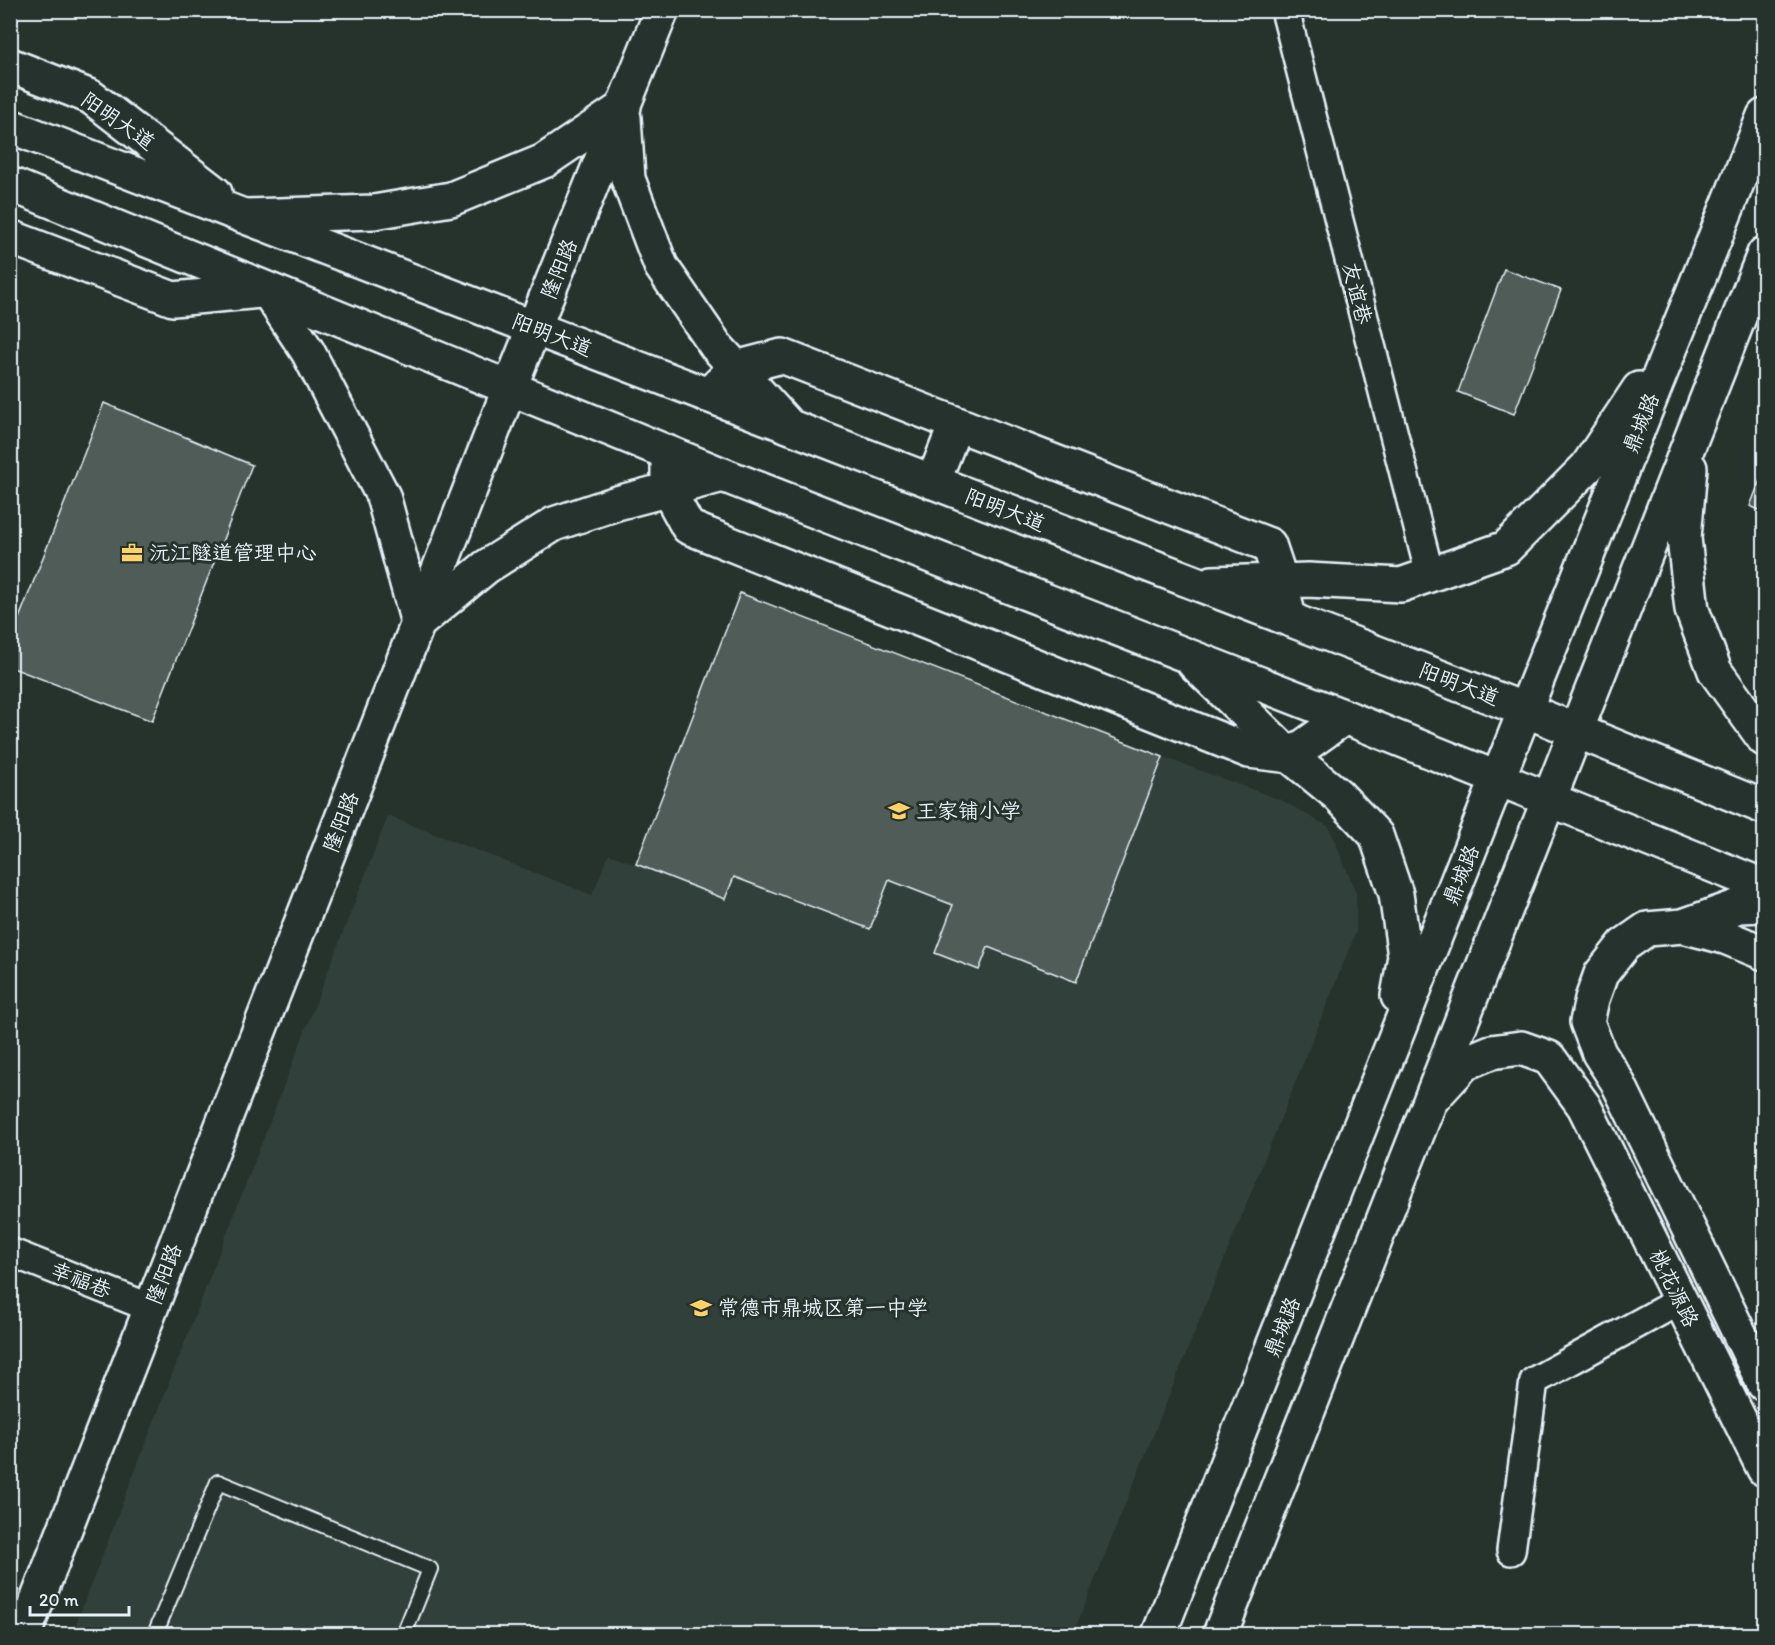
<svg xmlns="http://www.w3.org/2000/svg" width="1775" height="1645" viewBox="0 0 1775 1645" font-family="Itim,'LXGW WenKai TC',sans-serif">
  <rect width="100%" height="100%" fill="#26332d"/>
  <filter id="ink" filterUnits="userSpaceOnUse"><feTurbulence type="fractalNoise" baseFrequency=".0167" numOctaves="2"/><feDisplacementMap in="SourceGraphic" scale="12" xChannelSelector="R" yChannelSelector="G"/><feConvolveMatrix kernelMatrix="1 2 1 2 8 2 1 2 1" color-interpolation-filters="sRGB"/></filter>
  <g filter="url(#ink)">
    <path fill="#333f3a" d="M1163 757 1281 800 1329 827 1356 893V932L1073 1634H72L388 816 592 895 609 854 725 899 734 877 870 929 889 880 953 905 935 953 979 970 988 947 1076 982Z"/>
    <path fill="#505c59" stroke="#e8f1f8" stroke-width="1.5" d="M1504 269 1561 290 1514 414 1458 392Z
      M104 403 252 465 152 721 10 667V641Z
      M1764 470V512L1750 506Z
      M740 593 1163 757 1076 982 988 947 979 970 935 953 953 905 889 880 870 929 734 877 725 899 636 864Z"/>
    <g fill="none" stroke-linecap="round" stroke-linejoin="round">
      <defs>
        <path id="lane" d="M155 1634 218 1482 430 1569 404 1634"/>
        <path id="street" d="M1285 10 1430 575
          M10 1252 151 1308
          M1511 1551 1534 1381 1681 1300"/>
        <path id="secondary" d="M624 118 628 179 661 266 716 346 789 426
          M245 216 374 212 451 199 544 161 624 107
          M267 290 308 352 383 496 418 623 486 567 554 524 617 503 723 475
          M708 395 736 368 782 356 1269 545 1281 581 1289 619
          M668 453V490L688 527 1249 751 1290 756 1345 717
          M933 482 956 424
          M1764 905 1739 906 1683 926 1647 929 1624 945 1601 974 1592 999 1587 1022 1599 1053 1617 1081 1764 1384
          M1683 926 1725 937 1764 953
          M1432 1099 1465 1063 1491 1052 1521 1048 1549 1058 1584 1106 1764 1469
          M24 1634 510 387 662 10"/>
        <path id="primary" d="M10 65 91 97 215 193
          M10 126 1525 710 1764 807
          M10 184 723 475 1345 717 1764 886
          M10 237 173 299 261 291
          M1690 468 1684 538 1692 610 1715 671 1764 739
          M1212 583 1308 580 1401 585 1506 548 1587 467 1639 389
          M1194 663 1290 756 1338 795 1376 835 1396 894 1405 956 1398 996
          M1159 1634 1525 710 1764 116
          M1220 1634C1402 1175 1581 714 1764 254"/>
      </defs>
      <use href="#lane" stroke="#e8f1f8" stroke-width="18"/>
      <use href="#street" stroke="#e8f1f8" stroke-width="32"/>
      <use href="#secondary" stroke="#e8f1f8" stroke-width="38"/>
      <use href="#primary" stroke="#e8f1f8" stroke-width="38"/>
      <use href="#lane" stroke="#26332d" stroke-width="14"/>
      <use href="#street" stroke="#26332d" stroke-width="27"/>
      <use href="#secondary" stroke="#26332d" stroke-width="33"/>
      <use href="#primary" stroke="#26332d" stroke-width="33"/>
    </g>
  </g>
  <defs>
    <symbol id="office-bare" viewBox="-9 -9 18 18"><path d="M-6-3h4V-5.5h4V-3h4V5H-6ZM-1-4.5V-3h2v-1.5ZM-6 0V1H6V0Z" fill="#ffd166" stroke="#26332d" stroke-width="2.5" paint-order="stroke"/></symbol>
    <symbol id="school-bare" viewBox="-9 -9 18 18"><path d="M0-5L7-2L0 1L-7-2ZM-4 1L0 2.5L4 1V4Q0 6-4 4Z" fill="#ffd166" stroke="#26332d" stroke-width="2.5" paint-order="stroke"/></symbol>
  </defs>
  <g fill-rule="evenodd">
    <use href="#office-bare" x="117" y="538" width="30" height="30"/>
    <use href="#school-bare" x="884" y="796" width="30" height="30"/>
    <use href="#school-bare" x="686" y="1293" width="30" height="30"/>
  </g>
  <g text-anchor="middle" stroke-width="6" stroke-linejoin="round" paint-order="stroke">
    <g font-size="21" fill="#e8f1f8" stroke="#26332d">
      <text transform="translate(118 121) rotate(35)" y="7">阳明大道</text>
      <text transform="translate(559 269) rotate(-68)" y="7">隆阳路</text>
      <text transform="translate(1357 293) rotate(76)" y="7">友谊巷</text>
      <text transform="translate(552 335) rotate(21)" y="7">阳明大道</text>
      <text transform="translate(1641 423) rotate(-68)" y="7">鼎城路</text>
      <text transform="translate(1005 510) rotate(21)" y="7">阳明大道</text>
      <text transform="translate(1459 684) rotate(21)" y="7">阳明大道</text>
      <text transform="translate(341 822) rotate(-69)" y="7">隆阳路</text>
      <text transform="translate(1461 875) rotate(-68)" y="7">鼎城路</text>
      <text transform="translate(164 1274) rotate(-69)" y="7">隆阳路</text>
      <text transform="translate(81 1280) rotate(22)" y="7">幸福巷</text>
      <text transform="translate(1674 1288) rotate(64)" y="7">桃花源路</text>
      <text transform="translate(1282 1327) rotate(-68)" y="7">鼎城路</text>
    </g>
    <g font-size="21" fill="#e8f1f8" stroke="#26332d" text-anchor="start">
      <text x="149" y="560">沅江隧道管理中心</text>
      <text x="916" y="818">王家铺小学</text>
      <text x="718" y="1315">常德市鼎城区第一中学</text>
    </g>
  </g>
  <rect width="1775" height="1645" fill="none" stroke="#26332d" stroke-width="36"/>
  <rect x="18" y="18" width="1739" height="1609" fill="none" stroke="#e8f1f8" stroke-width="2" filter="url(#ink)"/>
  <path d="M30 1606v9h99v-9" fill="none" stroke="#e8f1f8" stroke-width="3"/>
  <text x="39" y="1606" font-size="18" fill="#e8f1f8" stroke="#26332d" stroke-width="4.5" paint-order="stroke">20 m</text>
</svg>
